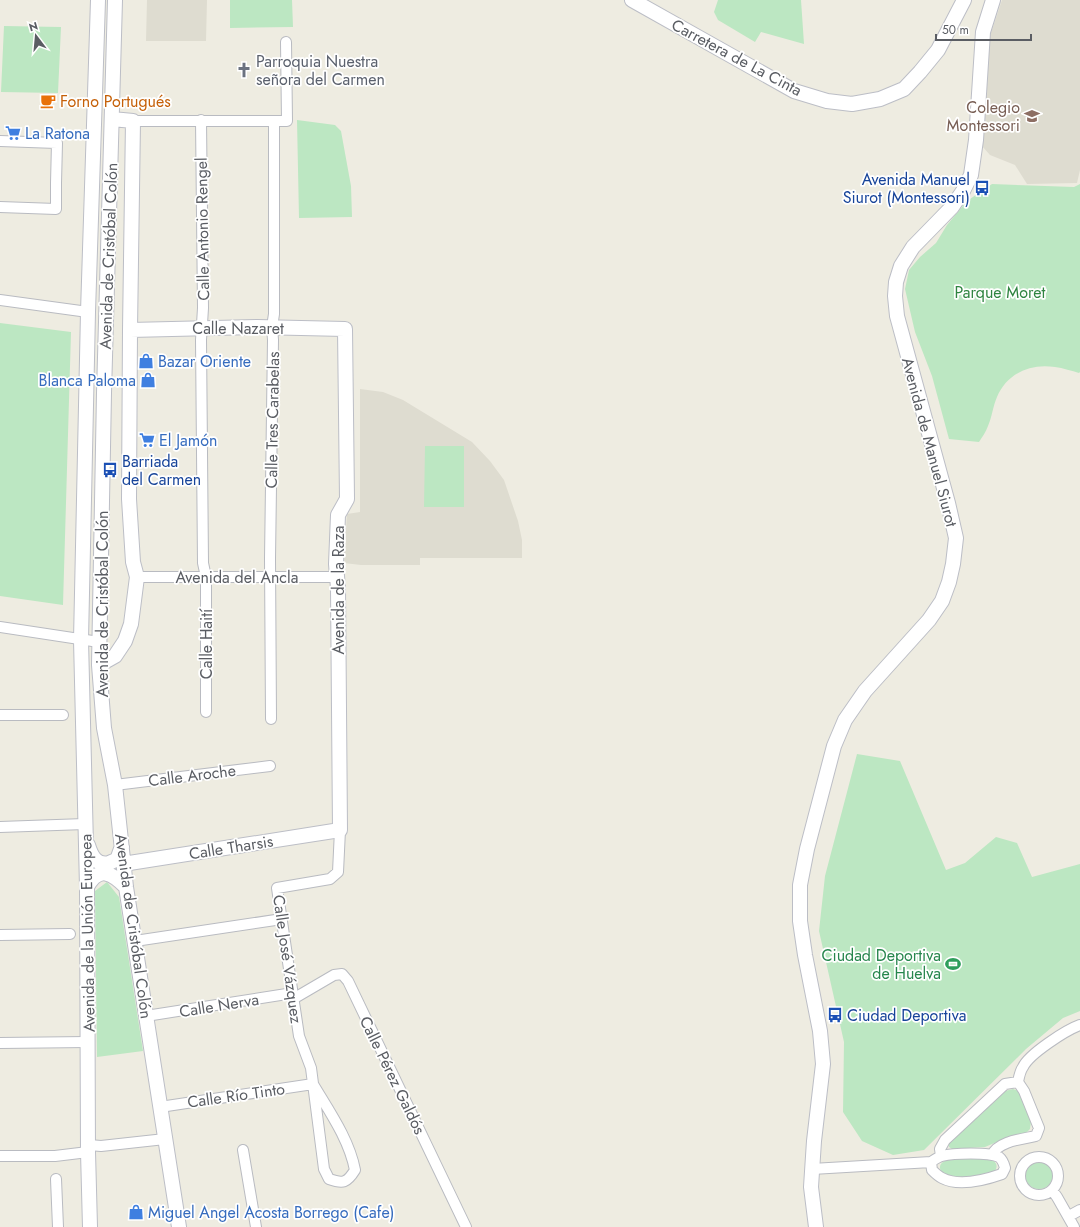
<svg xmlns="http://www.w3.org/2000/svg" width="1080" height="1227" viewBox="0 0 1080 1227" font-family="Jost,sans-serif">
  <rect width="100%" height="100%" fill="#eeece1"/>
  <path fill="#dedcd0" d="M147 0H207L206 41H146Z
    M1002 0H1080V170L1077 183 1027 184 1015 165 990 155 982 146 989 39Z
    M360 389 383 392 403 400 472 442 490 461 504 480 518 521 522 540V558H420V565H361L344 563 347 514 360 512Z"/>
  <path fill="#bce7c2" d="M230 0H292L293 27 230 28Z
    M718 0H801L804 44 761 32 755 42 718 20 714 12Z
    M4 26 61 27 58 93 1 92Z
    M297 120 335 125 341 131 351 186 352 217 299 218Z
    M992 184 1074 187 1080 184V372L1079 373C1072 371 1063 368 1055 367 1031 363 1007 373 997 397 993 406 992 417 988 426 986 432 982 437 979 442L949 439 932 376 915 332 905 289 909 270 920 257 936 243 947 225 967 201Z
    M0 323 71 332 63 605 0 596Z
    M425 446H464V507H424Z
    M857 754 900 761 946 870 965 863 996 837 1017 843 1032 877 1080 864V1011L1063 1018 1026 1049 924 1150 893 1155 862 1141 843 1112 844 1042 819 931 825 876Z
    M107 882 119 897 143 1051 97 1057 95 891Z
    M1013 1089 1019 1091 1031 1122 1030 1129 1026 1133 1006 1138 985 1147 952 1149 949 1147V1142L1005 1091Z
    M968 1157C978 1158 1005 1156 994 1173L963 1179 943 1175C931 1158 958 1158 968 1157Z
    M1025 1175a14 14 0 1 1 28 0a14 14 0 1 1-28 0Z"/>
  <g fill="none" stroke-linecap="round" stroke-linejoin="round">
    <defs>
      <path id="street" d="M201 120 203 308 201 340 203 563 206 577V712
        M133 121H287L286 42
        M0 141 57 143 56 183V209L0 207
        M0 300 88 312
        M137 577H337
        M0 627 99 642
        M0 715H63
        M271 719 270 559 273 340 272 327 274 314V121
        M115 785 270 766
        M0 827 85 824
        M0 935 70 934
        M135 941 282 919
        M293 999 334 975 342 974 348 981 466 1227
        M146 1016 293 993
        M0 1043 88 1042
        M1018 1082C1019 1077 1020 1071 1023 1067 1029 1054 1066 1030 1080 1025
        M313 1084C329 1111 349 1139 355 1170 347 1183 343 1184 329 1179L324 1169 311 1068 299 1036 277 888 330 879 338 872 340 830
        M160 1107 313 1084
        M89 1145 101 1146 165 1139
        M243 1150 256 1227
        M992 1155C998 1141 1023 1139 1036 1136L1039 1128 1024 1091 1018 1082
        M0 1156H55L88 1152
        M941 1156 940 1149 945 1140 1005 1084 1018 1082
        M1020 1176a19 19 0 1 1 38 0a19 19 0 1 1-38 0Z
        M812 1169 931 1162C934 1160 938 1157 942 1156 953 1153 989 1152 999 1157 1003 1160 1004 1164 1005 1168L1002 1174C985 1180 959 1187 942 1178 938 1176 935 1173 932 1170L931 1162
        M56 1179 58 1227
        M1052 1190 1057 1197 1074 1227
        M1069 1216 1080 1210"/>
      <path id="secondary" d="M115 0 104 393 99 665 104 728 115 785 126 887 179 1227
        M632 0 794 91 827 101 852 104 880 99 904 89 920 72 938 50 964 0
        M99 665 115 656 125 641 131 624 137 577 133 562 129 499 130 330 133 121 112 119
        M88 845C91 855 96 866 109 863 111 862 115 861 117 859 119 856 120 850 122 847
        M123 864 340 830 338 588 336 564 338 515 347 499 345 329 257 327 130 330
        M87 887C99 865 112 873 126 887
        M90 1227 88 1152 87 887 81 640 88 312 98 0
        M816 1227 811 1187 814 1141 823 1064 820 1031 805 955 800 921V885L807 849 834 746 845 720 865 691 929 620 942 601 949 582 953 564 956 538 948 503 897 316 895 296 896 282 901 266 913 247 952 207 963 191 971 175 976 140 983 32 993 0"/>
    </defs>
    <use href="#street" stroke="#b9bbc1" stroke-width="12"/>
    <use href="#secondary" stroke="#bcbec6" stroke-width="16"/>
    <use href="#street" stroke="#fff" stroke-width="10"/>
    <use href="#secondary" stroke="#fff" stroke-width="14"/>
  </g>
  <defs>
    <symbol id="church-bare" viewBox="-9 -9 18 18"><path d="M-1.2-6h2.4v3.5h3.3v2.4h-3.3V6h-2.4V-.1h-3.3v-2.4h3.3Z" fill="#6b7280" stroke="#fff" stroke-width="2.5" paint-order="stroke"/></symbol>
    <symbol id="cafe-bare" viewBox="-9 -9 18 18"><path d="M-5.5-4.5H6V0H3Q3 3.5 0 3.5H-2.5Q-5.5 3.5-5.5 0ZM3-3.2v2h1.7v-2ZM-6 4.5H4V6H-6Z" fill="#e8710a" stroke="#fff" stroke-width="2.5" paint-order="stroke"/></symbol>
    <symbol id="school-bare" viewBox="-9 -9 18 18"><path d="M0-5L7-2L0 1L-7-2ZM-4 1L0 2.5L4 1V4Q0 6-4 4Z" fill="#8d6e63" stroke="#fff" stroke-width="2.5" paint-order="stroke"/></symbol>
    <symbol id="supermarket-bare" viewBox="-9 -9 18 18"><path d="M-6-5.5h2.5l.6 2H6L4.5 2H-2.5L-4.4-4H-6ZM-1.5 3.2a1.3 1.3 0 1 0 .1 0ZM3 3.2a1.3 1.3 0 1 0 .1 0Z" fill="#3f7fe0" stroke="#fff" stroke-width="2.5" paint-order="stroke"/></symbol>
    <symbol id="bus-bare" viewBox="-9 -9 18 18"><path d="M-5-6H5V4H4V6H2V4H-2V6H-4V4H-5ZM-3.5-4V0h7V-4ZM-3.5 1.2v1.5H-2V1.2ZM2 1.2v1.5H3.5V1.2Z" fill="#1a4fb4" stroke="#fff" stroke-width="2.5" paint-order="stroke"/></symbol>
    <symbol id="shop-bare" viewBox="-9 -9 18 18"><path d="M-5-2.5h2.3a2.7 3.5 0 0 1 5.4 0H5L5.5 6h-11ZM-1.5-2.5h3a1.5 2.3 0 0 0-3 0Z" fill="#3f7fe0" stroke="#fff" stroke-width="2.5" paint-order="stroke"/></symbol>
    <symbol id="stadium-bare" viewBox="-9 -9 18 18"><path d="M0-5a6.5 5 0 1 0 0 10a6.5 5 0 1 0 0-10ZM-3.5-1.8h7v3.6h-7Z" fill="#2e9e5b" stroke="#fff" stroke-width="2.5" paint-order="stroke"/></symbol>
  </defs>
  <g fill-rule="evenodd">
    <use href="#church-bare" x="233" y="59" width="22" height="22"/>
    <use href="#cafe-bare" x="37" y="90" width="22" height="22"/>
    <use href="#school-bare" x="1021" y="105" width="22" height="22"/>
    <use href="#supermarket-bare" x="2" y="122" width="22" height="22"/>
    <use href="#bus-bare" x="971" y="177" width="22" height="22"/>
    <use href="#shop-bare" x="135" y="350" width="22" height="22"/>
    <use href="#shop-bare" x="137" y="369" width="22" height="22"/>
    <use href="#supermarket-bare" x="136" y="429" width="22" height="22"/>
    <use href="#bus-bare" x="99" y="459" width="22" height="22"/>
    <use href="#stadium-bare" x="942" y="953" width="22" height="22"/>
    <use href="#bus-bare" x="824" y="1004" width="22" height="22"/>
    <use href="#shop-bare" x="125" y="1201" width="22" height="22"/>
  </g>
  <g text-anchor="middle" stroke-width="3.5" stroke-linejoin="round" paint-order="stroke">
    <g font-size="16" fill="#5a5d63" stroke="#fff">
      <text transform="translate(737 57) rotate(28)" y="6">Carretera de La Cinta</text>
      <text transform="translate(202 229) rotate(-91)" y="6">Calle Antonio Rengel</text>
      <text transform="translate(108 256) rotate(-88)" y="6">Avenida de Cristóbal Colón</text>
      <text x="238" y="334">Calle Nazaret</text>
      <text transform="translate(272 420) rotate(-89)" y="6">Calle Tres Carabelas</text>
      <text transform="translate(930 442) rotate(75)" y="6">Avenida de Manuel Siurot</text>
      <text x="237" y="583">Avenida del Ancla</text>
      <text transform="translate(338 590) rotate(-90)" y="6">Avenida de la Raza</text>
      <text transform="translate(102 604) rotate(-90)" y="6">Avenida de Cristóbal Colón</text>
      <text transform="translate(206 644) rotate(-90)" y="6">Calle Haití</text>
      <text transform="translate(192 775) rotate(-7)" y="6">Calle Aroche</text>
      <text transform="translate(231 847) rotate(-9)" y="6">Calle Tharsis</text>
      <text transform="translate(134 926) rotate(82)" y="6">Avenida de Cristóbal Colón</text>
      <text transform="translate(87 933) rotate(-91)" y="6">Avenida de la Unión Europea</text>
      <text transform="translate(288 959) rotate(82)" y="6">Calle José Vázquez</text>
      <text transform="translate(219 1005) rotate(-9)" y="6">Calle Nerva</text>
      <text transform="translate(393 1075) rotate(64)" y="6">Calle Pérez Galdós</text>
      <text transform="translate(236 1095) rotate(-8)" y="6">Calle Río Tinto</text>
    </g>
    <g font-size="16" fill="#5b616d" stroke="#fff" text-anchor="start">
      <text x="256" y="67">Parroquia Nuestra<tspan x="256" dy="18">señora del Carmen</tspan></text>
    </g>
    <g font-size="16" fill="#c56008" stroke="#fff" text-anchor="start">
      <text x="60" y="107">Forno Portugués</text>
    </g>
    <g font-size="16" fill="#785e54" stroke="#fff" text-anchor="end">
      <text x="1020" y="113">Colegio<tspan x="1020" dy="18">Montessori</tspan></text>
    </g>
    <g font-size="16" fill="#366cbe" stroke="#fff" text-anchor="start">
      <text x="25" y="139">La Ratona</text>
      <text x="158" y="367">Bazar Oriente</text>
      <text x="136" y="386" text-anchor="end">Blanca Paloma</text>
      <text x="159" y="446">El Jamón</text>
      <text x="148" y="1218">Miguel Angel Acosta Borrego (Cafe)</text>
    </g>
    <g font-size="16" fill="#164399" stroke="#fff" text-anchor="start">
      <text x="970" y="185" text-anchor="end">Avenida Manuel<tspan x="970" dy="18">Siurot (Montessori)</tspan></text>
      <text x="122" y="467">Barriada<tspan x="122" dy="18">del Carmen</tspan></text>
      <text x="847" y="1021">Ciudad Deportiva</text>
    </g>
    <g font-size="16" fill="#2f8440" stroke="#fff">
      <text x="1000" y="298">Parque Moret</text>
    </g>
    <g font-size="16" fill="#27864d" stroke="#fff" text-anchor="end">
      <text x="941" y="961">Ciudad Deportiva<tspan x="941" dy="18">de Huelva</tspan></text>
    </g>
  </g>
  <g transform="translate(36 36) rotate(344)" stroke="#ffffff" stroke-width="3" paint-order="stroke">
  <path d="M0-3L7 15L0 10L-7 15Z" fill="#5a5d63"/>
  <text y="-6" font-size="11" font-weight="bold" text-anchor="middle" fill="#5a5d63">N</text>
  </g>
  <path d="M936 34v6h95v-6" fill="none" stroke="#5a5d63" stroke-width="2"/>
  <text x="942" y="34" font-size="12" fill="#5a5d63" stroke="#ffffff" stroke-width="3" paint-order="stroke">50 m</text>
</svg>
